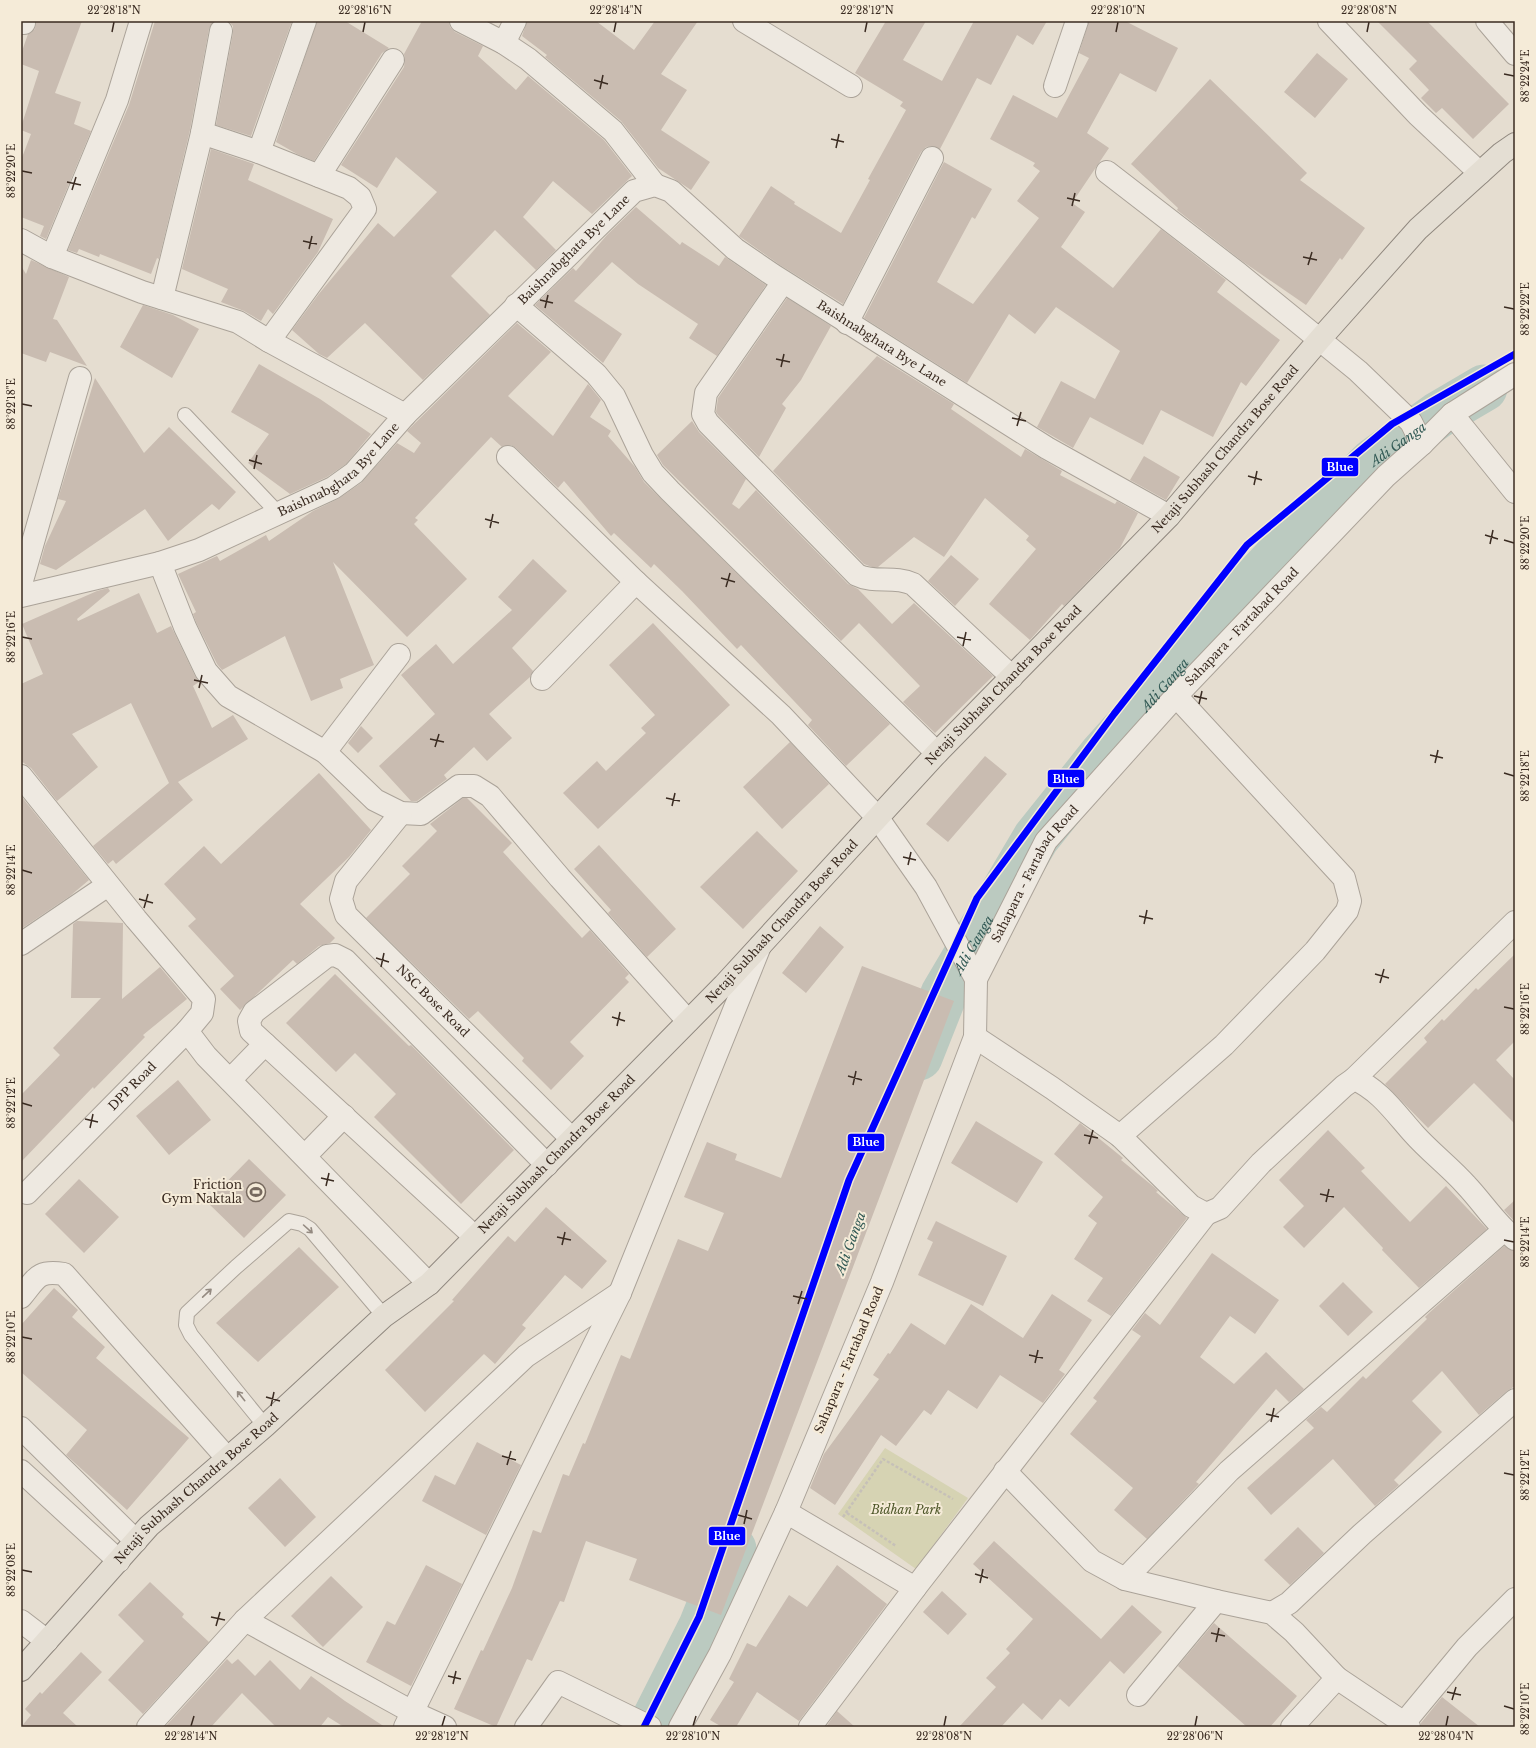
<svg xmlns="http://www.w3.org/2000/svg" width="1536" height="1748" viewBox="0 0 1536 1748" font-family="'Libre Baskerville',serif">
  <rect width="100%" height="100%" fill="#e5ddd0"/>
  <path fill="#d6d3b3" d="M885 1448 968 1498 916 1569 838 1514Z"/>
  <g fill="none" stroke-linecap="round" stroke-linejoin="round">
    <g stroke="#bbcac0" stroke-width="47">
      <path id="s1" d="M919 1057 944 994 1036 838 1103 754 1166 684 1221 617 1275 559 1374 461 1438 415 1484 388"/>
      <path d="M651 1727 702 1626 733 1549"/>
    </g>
  </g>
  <path fill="#c9bcb1" d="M36 21H82L55 93 81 102 74 124 91 131 46 239 40 236 44 226 21 217V160L31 134 21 130V127L39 71 21 64V54L28 34 35 29Z
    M155 21H214L209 29 190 130 159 259 157 258 151 274 100 254 99 257 79 249 77 253 68 250 129 105Z
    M228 21H292L251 136 216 125 233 33V26Z
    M317 21H345L389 48 382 53 314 161 297 154 276 142Z
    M422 21H449L450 27 455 32 483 46 478 56 516 90 528 76 604 140 632 176 592 214 553 181 523 217 556 250 536 270 495 230 451 276 490 315 423 380 365 323 327 358 319 354 292 330 318 295 378 223 394 237 437 192 396 157 377 188 341 165 404 67 405 60 404 54Z
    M527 21H596L634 50 655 21H698L661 74 687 90 661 130 710 162 691 190 658 168 621 121 545 57 547 55 522 36Z
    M886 21H926L903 60 942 81 974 21H1047L1033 45 1017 35 991 85 977 78 940 149 931 146 926 147 921 152 843 304 780 265 739 236 771 186 795 202 794 204 841 233 870 180 868 179 906 110 900 106 903 102 855 73Z
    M1089 21H1125L1178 48 1156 92 1120 73 1087 133 1109 148 1072 203 1085 212 1061 247 1113 288 1161 229 1226 280 1217 292 1280 340 1246 386 1241 382 1213 437 1161 410 1143 445 1090 417 1073 448 1037 427 1061 381 1095 399 1120 351 1056 307 1035 334 1009 314 967 383 864 318 944 162 992 189 975 219 972 217 937 282 973 304 1039 218 1017 201 1040 171 1033 166 1035 163 990 139 1013 95 1057 118 1089 58 1079 53Z
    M1377 21H1427L1509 104 1473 139 1442 108 1436 113 1421 98 1429 90 1409 69 1417 61Z
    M1317 53 1348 79 1315 118 1284 92Z
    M1210 79 1307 173 1300 180 1365 228 1342 260 1340 258 1306 305 1242 261 1177 210 1178 208 1131 164Z
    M211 149 254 164 248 180 333 219 318 252 273 314 268 309 261 321 244 311 221 302 228 289 182 269Z
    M636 207 680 245 682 242 719 266 725 257 766 285 717 356 689 338 698 324 638 284 612 262 574 301 622 334 603 363 535 305 573 268 576 271 607 235Z
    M31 260 69 277 53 319 57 320 87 366 50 352 46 362 21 353V266L26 274Z
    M787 298 831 326 801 380 782 404 786 408 759 457 718 415 716 412 718 398Z
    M143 305 173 315 199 329 172 378 120 347Z
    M517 323 551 352 508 396 553 436 588 384 601 400 590 417 611 431 608 436 635 467 644 482 890 724 846 766 808 725 812 720 741 645 737 649 682 591 654 564 651 568 614 533 611 536 564 481 558 488 516 448 511 445 502 447 491 437 415 518 418 520 414 524 467 579 407 637 333 562 374 665 340 679 343 688 311 701 285 636 222 670 217 664 196 622 193 614 196 612 178 574 217 556 220 561 266 535 269 541 313 511 338 499 361 483 397 443 414 453 421 443 407 431Z
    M877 356 954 404 951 409 1021 457 1025 449 1062 471 1060 475 1115 504 1117 501 1138 513 1120 548 1064 606 1062 604 1030 640 989 604 1036 549 1026 540 1029 536 985 498 944 557 914 537 878 567H872L864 564 773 471Z
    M259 364 320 399 371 434 346 464 327 477 290 494 248 463 269 434 231 412Z
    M95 378 144 453 169 427 236 492 219 510 212 504 168 541 145 509 56 570 40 564 45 546 66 501 58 499Z
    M692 421 699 432 746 479 732 504 739 509 756 490 848 584 858 589 892 624 914 603 993 676 935 733 903 702 920 686 859 623 841 641 663 465 657 455Z
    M1144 456 1180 477 1166 500 1130 480Z
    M951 555 979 579 955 606 928 581Z
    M533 559 567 591 512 648 533 671 530 677 489 714 512 738 487 761 474 747 444 775 447 779 417 801H411L379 766 435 714 401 675 436 644 453 664 512 610 498 597Z
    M108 588 110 591 77 619 78 621 139 593 157 633 171 626 195 676 199 682 193 686 212 728 233 715 248 739 178 782 193 800 116 864 113 860 108 864 93 846 169 783 131 703 72 734 98 767 57 801 31 768 21 761V684L43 674 22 624 97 591Z
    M653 623 730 705 598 829 563 793 597 761 606 771 646 733 641 728 655 715 609 665Z
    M361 726 373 738 358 753 348 743Z
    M790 742 829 784 782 829 743 787Z
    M985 756 1007 774 948 842 926 824Z
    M319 773 371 830 349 857 300 904 335 938 330 943 319 946 297 964 293 960 240 1010 220 989 234 976 188 926 196 919 164 884 204 846 221 864Z
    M21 796 89 880 70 896 21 929Z
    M463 798H467L512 843 503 852 582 938 590 930 629 974 625 978 629 982 570 1042 584 1056 551 1090 522 1061 524 1058 478 1011 469 1019 366 918 410 874 402 866 437 831 430 824Z
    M757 831 798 871 743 929 700 887Z
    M599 845 676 929 647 957 608 913 611 910 574 869Z
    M77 921 123 923 122 999 160 967 187 999 143 1035 145 1037 94 1089 93 1087 21 1162V1095L60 1055 53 1048 101 998H71L73 924Z
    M820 926 844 947 806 993 782 973Z
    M1515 954V1041L1496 1060 1515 1080V1124L1474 1083 1428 1128 1385 1084 1427 1042 1424 1038 1442 1019 1444 1021 1476 988 1478 990Z
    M862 966 954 1001 721 1615 629 1580 637 1559 586 1541 564 1602 560 1601 532 1661 527 1659 496 1727 454 1709 481 1650 483 1651 512 1588 533 1530 541 1533 563 1474 569 1476 583 1443 585 1444 621 1355 630 1359 678 1239 708 1251 724 1213 684 1197 707 1142 737 1154 735 1160 781 1178Z
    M335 974 409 1046 411 1045 514 1150 461 1204 374 1117 396 1094 355 1053 336 1072 286 1023Z
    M178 1080 211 1120 169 1155 136 1116Z
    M976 1121 1043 1162 1017 1203 951 1163Z
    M1080 1123 1123 1158 1121 1160 1154 1187 1158 1191 1156 1192 1187 1218 1111 1316 1087 1301 1103 1278 1074 1259 1097 1223 1088 1216 1103 1197 1054 1154Z
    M1328 1130 1365 1168 1361 1171 1410 1222 1446 1186 1487 1229 1419 1288 1382 1250 1383 1248 1344 1207 1304 1248 1283 1227 1304 1206 1279 1180Z
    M249 1159 286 1195 244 1238 207 1202Z
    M79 1179 119 1217 84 1253 45 1214Z
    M1515 1200V1222L1504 1210Z
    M546 1207 607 1261 582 1289 565 1275 522 1325 526 1328 495 1364 484 1354 425 1412 385 1370 454 1301 452 1300 508 1236 515 1242Z
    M936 1221 1007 1256 983 1306 918 1275 933 1242 927 1239Z
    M1504 1246 1515 1251V1386L1507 1391 1479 1415 1442 1371 1412 1401 1442 1432 1394 1480 1399 1485 1375 1506 1333 1459 1271 1515 1247 1488 1314 1428 1306 1420 1321 1407 1327 1412 1363 1376 1366 1379 1427 1319 1425 1317 1429 1313Z
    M299 1247 339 1287 258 1362 216 1323Z
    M1212 1253 1279 1300 1255 1334 1230 1316 1200 1357 1234 1384 1266 1352 1304 1389 1289 1402 1276 1389 1196 1482 1199 1484 1147 1539 1114 1510 1133 1488 1070 1434 1097 1401 1093 1398 1141 1336 1132 1330 1145 1313 1160 1325Z
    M1343 1282 1373 1312 1348 1336 1319 1306Z
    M54 1288 78 1310 72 1317 105 1347 96 1358 189 1438 127 1510 66 1455 87 1430 21 1372V1325Z
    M1052 1294 1092 1320 1059 1370 1065 1374 1043 1403 1000 1375 977 1409 948 1390 931 1415 924 1410 896 1446 881 1435 835 1505 810 1488 824 1454 879 1379 873 1375 888 1353 890 1354 911 1323 945 1345 971 1304 1023 1338Z
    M477 1442 521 1465 486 1535 422 1501 435 1475 455 1485Z
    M280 1478 316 1517 285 1547 248 1508Z
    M1298 1527 1324 1553 1290 1585 1264 1560Z
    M994 1541 1101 1639 1132 1605 1162 1632 1124 1674 1110 1661 1069 1707 1060 1699 1042 1720 1023 1703 1001 1727H959L996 1687 986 1678 1010 1653 1006 1649 1033 1619 973 1564Z
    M426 1565 462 1584 411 1686 366 1662 387 1621 395 1625Z
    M837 1565 887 1604 799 1721 757 1692 736 1727H722L710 1720 734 1682 729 1679 747 1643 756 1647 789 1595 807 1607Z
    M331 1576 363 1607 323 1647 291 1616Z
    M150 1582 184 1614 182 1617 209 1642 143 1714 108 1680 144 1641 118 1615Z
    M942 1591 967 1614 948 1635 923 1612Z
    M1214 1623 1297 1696 1270 1727H1247L1178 1666Z
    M81 1652 102 1672 63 1713 78 1727H21L31 1715 25 1709 40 1692 42 1694Z
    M227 1659 232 1664 238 1659 255 1676 270 1660 300 1690 311 1676 345 1701 385 1727H344L328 1717 320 1727H276L242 1693 211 1727H165Z
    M1442 1697 1480 1727H1421V1723Z
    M837 1711 855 1727H826Z"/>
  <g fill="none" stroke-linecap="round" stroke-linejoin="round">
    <defs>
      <path id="service" d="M185 415 278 513
        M265 1426 191 1335 186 1325 187 1313 236 1267 289 1221 302 1224 310 1229 384 1316"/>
      <g id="minor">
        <path d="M461 21 504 43 528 59 613 131 655 185"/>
        <path d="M744 21 851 86"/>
        <path d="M1329 21 1418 115 1480 173"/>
        <path d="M1487 21 1515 54"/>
        <path d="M21 23H24"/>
        <path d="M504 43 515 21"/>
        <path d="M1055 86 1077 21"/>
        <path d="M202 133 259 152 349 188 360 197 365 209 269 341"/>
        <path d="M259 152 305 21"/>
        <path d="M1107 172 1239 274 1358 371 1411 422 1422 444"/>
        <path d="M319 176 393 60"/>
        <path d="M21 240 52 257 142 292 238 322 269 341 405 415"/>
        <path d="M52 257 117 100 141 21"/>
        <path d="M783 282 706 393 703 414 708 423 857 575C875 584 894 575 913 584L1012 677"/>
        <path d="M162 298 202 133 221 31"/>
        <path d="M516 305 596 374 614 396 642 455 653 473 670 491 937 753"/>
        <path d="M847 323 932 158"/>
        <path d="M1452 414 1515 492"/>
        <path d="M508 457 636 582"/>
        <path d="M160 563 185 627 206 671 228 696 325 752 375 800 401 813 421 814 459 786H474L490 796 560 878 688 1021"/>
        <path d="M21 584 80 378"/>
        <path id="s2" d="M21 596 160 563 199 550 333 488 354 473 405 415 634 191 655 185 671 191 735 249 773 275 1047 448 1169 516"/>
        <path d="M542 679 636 582 781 715 877 817 926 887 976 979 975 1037 882 1282 786 1512 720 1654 680 1727"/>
        <path d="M325 752 399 655"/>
        <path d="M21 776 136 919 204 999 202 1013 187 1031 206 1056 429 1284"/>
        <path id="s3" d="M401 813 346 881 341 899 346 915 572 1139"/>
        <path d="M21 944 108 885"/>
        <path id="s4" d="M976 979 1046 841 1176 696 1386 476 1422 444 1452 414 1515 374"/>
        <path d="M975 1037 1052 1088 1120 1136 1191 1206 1206 1214 1220 1208 1261 1163 1344 1086 1354 1079C1379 1089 1396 1114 1414 1134 1430 1152 1450 1167 1466 1185 1483 1203 1496 1224 1515 1239"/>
        <path d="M1354 1079 1515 922"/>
        <path d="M230 1080 265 1044"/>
        <path d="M1120 1136 1224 1045 1315 951 1347 911 1350 901 1344 878 1176 696"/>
        <path d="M305 1156 344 1116"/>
        <path id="s5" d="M27 1193 187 1031"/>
        <path d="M475 1237 251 1031 249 1021 254 1012 327 956 335 955 345 960 547 1165"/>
        <path d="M21 1297C37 1278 37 1270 64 1274L227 1458"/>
        <path d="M21 1428 136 1541"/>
        <path d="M21 1471 119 1561"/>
        <path d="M1005 1471 1092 1561 1125 1579 1216 1601"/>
        <path d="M786 1512 915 1588 1206 1214"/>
        <path d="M1125 1579 1229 1471 1504 1230"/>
        <path d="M1272 1613 1289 1603 1362 1534 1515 1400"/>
        <path d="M245 1620 414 1713 445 1727"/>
        <path d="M21 1621 47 1641"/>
        <path d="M1337 1678 1404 1723"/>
        <path d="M1138 1695 1216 1601 1272 1613 1294 1632 1337 1678 1292 1727"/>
        <path d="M148 1727 245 1620 526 1356 620 1293"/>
        <path d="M405 1727 620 1293 760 946"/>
        <path d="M526 1727 558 1682 650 1727"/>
        <path d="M810 1727 915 1588"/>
        <path d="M1409 1727 1404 1723 1467 1647 1515 1599"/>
      </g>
      <g id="primary">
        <path id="s6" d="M21 1670 149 1526 265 1426 384 1316 429 1284 724 985 937 753 1169 516 1320 339 1418 229 1502 153 1515 144"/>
      </g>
    </defs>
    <use href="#service" stroke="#aba399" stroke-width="16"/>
    <use href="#minor" stroke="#aba399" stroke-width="24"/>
    <use href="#primary" stroke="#90887f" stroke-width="24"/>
    <path stroke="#c6c0b8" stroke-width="2.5" stroke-dasharray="3 2" stroke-linecap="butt" d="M847 1513 896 1546
      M843 1517 883 1459 953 1499"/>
    <use href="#service" stroke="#eee9e1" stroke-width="14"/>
    <use href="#minor" stroke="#eee9e1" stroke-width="22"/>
    <use href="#primary" stroke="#e4ded3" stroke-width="22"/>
    <defs>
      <path id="metro-1" d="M644 1727 699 1617 849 1180 977 898 1114 714 1247 545 1392 424 1515 354"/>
    </defs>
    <use href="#metro-1" stroke="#f5ebd8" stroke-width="10"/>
    <use href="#metro-1" stroke="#00f" stroke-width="7"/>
  </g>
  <defs><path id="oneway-shaft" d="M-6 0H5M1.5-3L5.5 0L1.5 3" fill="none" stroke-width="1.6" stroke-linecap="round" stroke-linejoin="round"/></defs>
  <g stroke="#948a81">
    <use href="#oneway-shaft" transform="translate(308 1229) rotate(42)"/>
    <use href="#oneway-shaft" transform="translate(207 1293) rotate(-43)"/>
    <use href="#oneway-shaft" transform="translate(241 1396) rotate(-129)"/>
  </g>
  <path fill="none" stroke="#3a2b21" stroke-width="1.5" d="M112 32 114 22M363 32 365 22M614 32 616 22M865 32 867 22M1116 32 1118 22M1367 32 1369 22M1504 74 1514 76M594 80 608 84M600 89 603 75M831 139 844 142M836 148 839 134M22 171 32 173M67 182 81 185M72 190 76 177M1067 198 1080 201M1072 206 1075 193M303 241 317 244M309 249 312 236M1303 257 1317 260M1308 265 1312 252M540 300 553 303M1504 307 1514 309M545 308 548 295M776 359 790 362M781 367 784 354M22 404 32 406M1012 418 1026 421M1017 426 1021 412M249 460 262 464M254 469 257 455M1248 476 1262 480M1254 485 1257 471M485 519 499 523M490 528 493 514M1485 535 1498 539M1504 540 1514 543M1490 544 1493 530M721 578 735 582M726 587 730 573M22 637 32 639M957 637 971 640M963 646 966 632M194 680 208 683M199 688 202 675M1194 696 1207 699M1199 704 1202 691M430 739 444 742M435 747 439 734M1430 755 1443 758M1435 763 1438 750M1504 773 1514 776M666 798 680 801M672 806 675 793M903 857 916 860M908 865 911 852M22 870 32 873M139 899 153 903M144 908 148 894M1139 916 1153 919M1144 924 1147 910M376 958 389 962M381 967 384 953M1375 974 1389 978M1380 983 1384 969M1504 1007 1514 1009M612 1017 625 1021M617 1026 620 1012M848 1076 862 1080M853 1085 856 1071M22 1103 32 1106M85 1119 98 1122M90 1128 93 1114M1084 1135 1098 1138M1089 1144 1093 1130M321 1178 334 1181M326 1186 329 1173M1320 1194 1334 1197M1326 1202 1329 1189M557 1237 571 1240M1504 1240 1514 1242M562 1245 565 1232M793 1296 807 1299M798 1304 802 1291M22 1337 32 1339M1029 1355 1043 1358M1035 1363 1038 1350M266 1397 280 1401M271 1406 274 1392M1266 1414 1279 1417M1271 1422 1274 1408M502 1456 516 1460M507 1465 511 1451M1504 1473 1514 1475M738 1515 752 1519M744 1524 747 1510M22 1570 32 1572M975 1574 988 1578M980 1583 983 1569M211 1617 225 1620M216 1626 220 1612M1211 1633 1225 1636M1216 1642 1219 1628M448 1676 461 1679M453 1684 456 1671M1447 1692 1461 1695M1452 1700 1456 1687M1504 1706 1514 1709M191 1726 194 1716M442 1726 445 1716M693 1726 696 1716M944 1726 946 1716M1195 1726 1197 1716M1446 1726 1448 1716"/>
  <defs>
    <symbol id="stadium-ring" viewBox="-11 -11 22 22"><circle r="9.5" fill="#f5ebd8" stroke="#76695e" stroke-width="1.5"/><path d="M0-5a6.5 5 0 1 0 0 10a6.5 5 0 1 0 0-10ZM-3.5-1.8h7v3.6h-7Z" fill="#76695e"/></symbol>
  </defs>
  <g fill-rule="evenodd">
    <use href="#stadium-ring" x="245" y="1181" width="22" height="22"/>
  </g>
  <g text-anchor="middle" stroke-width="4" stroke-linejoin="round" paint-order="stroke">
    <g font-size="12" fill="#3a2b21" stroke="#f5ebd8">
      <text dy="4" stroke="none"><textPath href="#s2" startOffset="671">Baishnabghata Bye Lane</textPath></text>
      <text dy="4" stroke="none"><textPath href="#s2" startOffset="1055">Baishnabghata Bye Lane</textPath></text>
      <text dy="4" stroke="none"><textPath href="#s6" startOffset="1717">Netaji Subhash Chandra Bose Road</textPath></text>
      <text dy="4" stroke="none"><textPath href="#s2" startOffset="347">Baishnabghata Bye Lane</textPath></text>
      <text dy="4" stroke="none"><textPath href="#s4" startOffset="445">Sahapara - Fartabad Road</textPath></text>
      <text dy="4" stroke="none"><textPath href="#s6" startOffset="1393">Netaji Subhash Chandra Bose Road</textPath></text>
      <text dy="4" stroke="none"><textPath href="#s4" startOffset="121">Sahapara - Fartabad Road</textPath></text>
      <text dy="4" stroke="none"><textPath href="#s6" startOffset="1069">Netaji Subhash Chandra Bose Road</textPath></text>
      <text dy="4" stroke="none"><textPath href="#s3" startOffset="245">NSC Bose Road</textPath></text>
      <text dy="4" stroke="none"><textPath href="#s5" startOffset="150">DPP Road</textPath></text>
      <text dy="4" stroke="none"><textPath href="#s6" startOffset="745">Netaji Subhash Chandra Bose Road</textPath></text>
      <text transform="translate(849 1360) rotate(-67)" y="4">Sahapara - Fartabad Road</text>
      <text dy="4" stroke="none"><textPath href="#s6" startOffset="253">Netaji Subhash Chandra Bose Road</textPath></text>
    </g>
    <g font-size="12" fill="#3a2b21" stroke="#f5ebd8" text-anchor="end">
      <text x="242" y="1189">Friction<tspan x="242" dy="14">Gym Naktala</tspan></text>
    </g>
    <g font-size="12" font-style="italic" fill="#4d5628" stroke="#f5ebd8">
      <text x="906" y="1514">Bidhan Park</text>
    </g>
    <g font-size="13" font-style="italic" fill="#315954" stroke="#f5ebd8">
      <text dy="5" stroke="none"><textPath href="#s1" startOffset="785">Adi Ganga</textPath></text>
      <text dy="5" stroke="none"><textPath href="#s1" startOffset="449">Adi Ganga</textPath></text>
      <text dy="5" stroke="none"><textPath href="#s1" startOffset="125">Adi Ganga</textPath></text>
      <text transform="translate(850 1243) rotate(-70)" y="5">Adi Ganga</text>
    </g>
  </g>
  <g stroke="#f5ebd8" stroke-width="1.5">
    <rect x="1321" y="457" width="38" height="20" rx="4" fill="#00f"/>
    <rect x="1047" y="769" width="38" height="19" rx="4" fill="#00f"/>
    <rect x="847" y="1133" width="38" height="19" rx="4" fill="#00f"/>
    <rect x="708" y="1526" width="38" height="20" rx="4" fill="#00f"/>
  </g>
  <g font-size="11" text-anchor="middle" font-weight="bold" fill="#fff">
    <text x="1340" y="471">Blue</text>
    <text x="1066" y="783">Blue</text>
    <text x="866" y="1146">Blue</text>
    <text x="727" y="1540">Blue</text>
  </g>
  <rect width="1536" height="1748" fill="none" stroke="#f5ebd8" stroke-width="44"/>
  <rect x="22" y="22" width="1492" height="1704" fill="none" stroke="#3a2b21" stroke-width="1.5"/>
  <g font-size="10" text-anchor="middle" fill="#3a2b21">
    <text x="114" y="14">22°28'18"N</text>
    <text x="365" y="14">22°28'16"N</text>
    <text x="616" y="14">22°28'14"N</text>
    <text x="867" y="14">22°28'12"N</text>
    <text x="1118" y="14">22°28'10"N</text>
    <text x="1369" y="14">22°28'08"N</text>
    <text transform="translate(1525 76) rotate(-90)" y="4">88°22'24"E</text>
    <text transform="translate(11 171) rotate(-90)" y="4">88°22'20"E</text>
    <text transform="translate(1525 309) rotate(-90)" y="4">88°22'22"E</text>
    <text transform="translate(11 404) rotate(-90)" y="4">88°22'18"E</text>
    <text transform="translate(1525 543) rotate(-90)" y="4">88°22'20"E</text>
    <text transform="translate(11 637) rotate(-90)" y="4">88°22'16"E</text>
    <text transform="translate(1525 776) rotate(-90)" y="4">88°22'18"E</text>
    <text transform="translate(11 870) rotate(-90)" y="4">88°22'14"E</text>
    <text transform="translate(1525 1009) rotate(-90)" y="4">88°22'16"E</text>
    <text transform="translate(11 1103) rotate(-90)" y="4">88°22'12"E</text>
    <text transform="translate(1525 1242) rotate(-90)" y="4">88°22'14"E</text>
    <text transform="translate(11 1337) rotate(-90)" y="4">88°22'10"E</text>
    <text transform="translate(1525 1475) rotate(-90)" y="4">88°22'12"E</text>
    <text transform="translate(11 1570) rotate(-90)" y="4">88°22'08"E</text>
    <text transform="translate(1525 1709) rotate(-90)" y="4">88°22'10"E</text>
    <text x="191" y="1740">22°28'14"N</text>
    <text x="442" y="1740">22°28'12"N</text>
    <text x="693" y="1740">22°28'10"N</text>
    <text x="944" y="1740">22°28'08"N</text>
    <text x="1195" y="1740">22°28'06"N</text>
    <text x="1446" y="1740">22°28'04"N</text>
  </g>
</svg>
